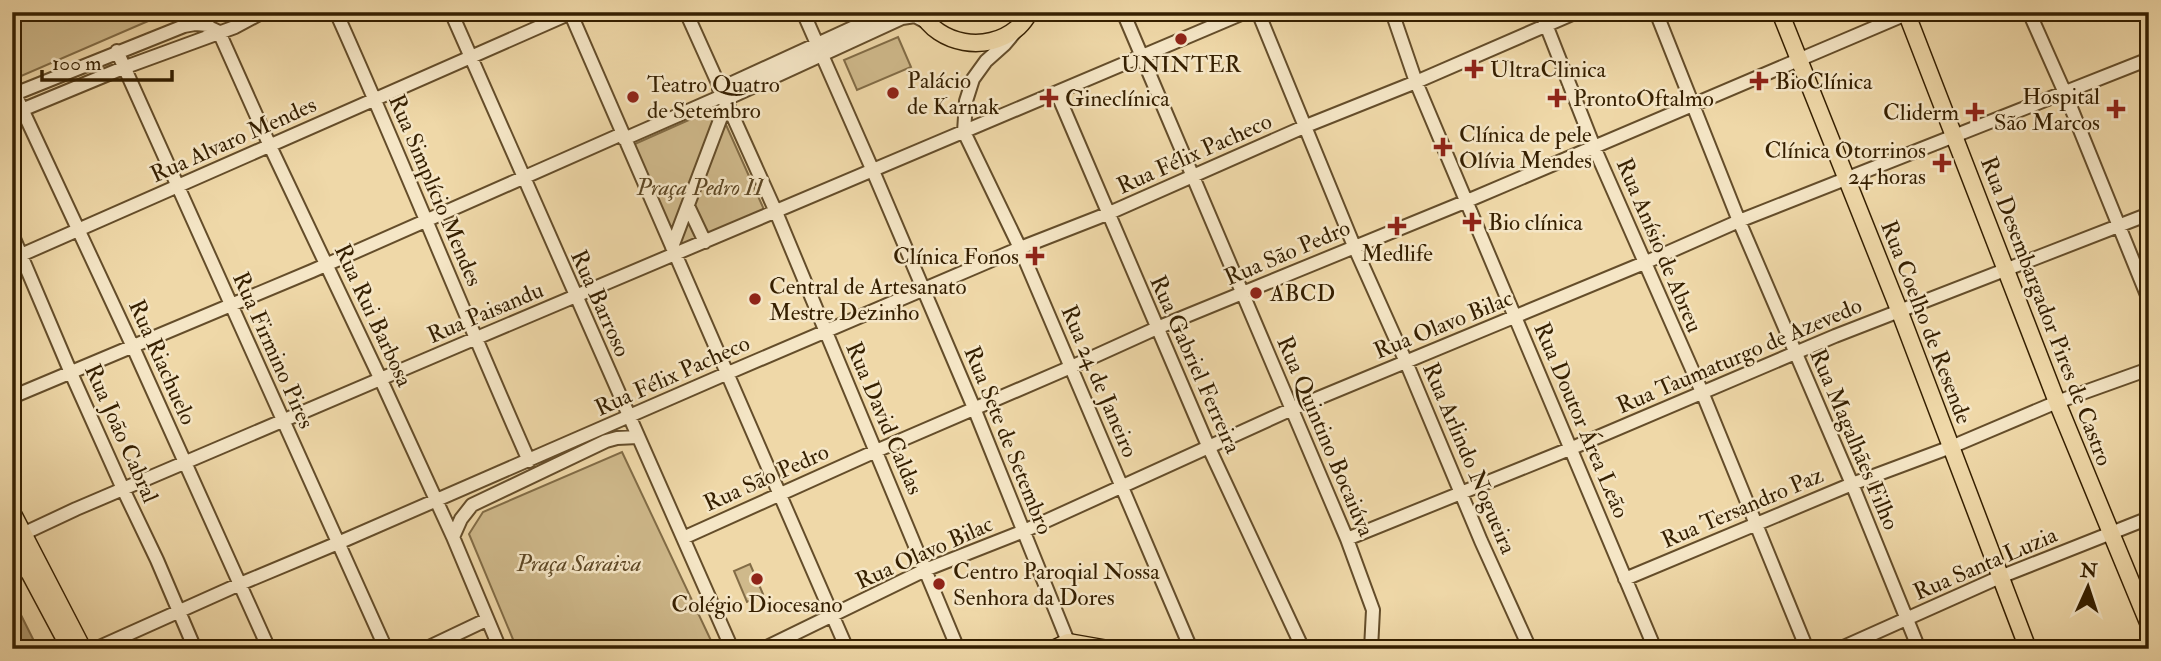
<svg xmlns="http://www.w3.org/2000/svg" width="2161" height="661" viewBox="0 0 2161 661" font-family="'IM FELL Double Pica',serif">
  <rect width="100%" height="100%" fill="#efd8a8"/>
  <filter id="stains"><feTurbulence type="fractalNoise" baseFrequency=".00286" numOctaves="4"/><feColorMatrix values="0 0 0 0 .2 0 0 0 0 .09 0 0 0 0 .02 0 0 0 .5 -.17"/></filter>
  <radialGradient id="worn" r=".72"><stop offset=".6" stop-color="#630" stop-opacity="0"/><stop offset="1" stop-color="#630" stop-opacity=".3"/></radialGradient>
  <path fill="#cfb98b" stroke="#826c46" stroke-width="2" d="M12 12H169L12 80Z
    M898 37 911 67 857 90 844 60Z
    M718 107 766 214 676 251 628 147Z
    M622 452 715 649H517L469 534 483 512Z
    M750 564 763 594 747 602 734 571Z"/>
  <path fill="#b0996f" stroke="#7f6843" stroke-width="2" d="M12 597 38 649H12Z"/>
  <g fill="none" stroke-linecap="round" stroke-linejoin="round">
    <defs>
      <path id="minor" d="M193 12 202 24 219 32 270 146 381 380 453 537 500 649
        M336 12C403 161 463 312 529 461
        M451 12 732 649
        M570 12 847 649
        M686 12 776 212 958 649
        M803 12 873 171 974 408 1071 649
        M1123 12 1347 539 1373 610 1371 649
        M1258 12 1354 246 1406 362 1481 541 1530 649
        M1392 12 1416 82 1655 649
        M1541 12 1594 147 1702 392 1807 649
        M1656 12 1739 221 1852 484 1919 649
        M2029 12 2065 93 2149 300
        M1015 32 1005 44 986 61 973 79 966 101 964 132 1020 248 1191 649
        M117 51 386 649
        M719 89 887 12
        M1057 93 1209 448 1303 649
        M15 94 133 347 269 649
        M12 95 184 26 195 24 208 25
        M724 100 902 18 915 16 926 22
        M12 114 123 68 235 27 263 12
        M624 139 722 96
        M688 206 705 242
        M12 234 71 373 123 489 157 560 195 649
        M672 247 726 104
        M12 259 573 12
        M12 397 312 271 622 134
        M453 537 461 519 472 505 606 441 617 438 638 437
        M683 538 876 451 1071 367 1157 328 1467 201 1911 12
        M12 539 76 509 460 345 1246 12
        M1347 539 1572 448 1835 336 2149 214
        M1625 579 1852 484 1951 447 2057 402 2149 369
        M95 649 240 584 338 543 728 373 1020 248 1107 214 1306 126 1416 82 1577 12
        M425 649 486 620
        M763 649 925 570 1024 531 1292 409 1644 263 1739 221 2149 59
        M1839 649 2000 577 2149 518"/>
      <path id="major" d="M921 12C938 45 987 53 1016 29 1022 25 1026 18 1030 12
        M1780 12 1899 310 2028 649
        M1906 12 2057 402 2149 625
        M12 512 83 649
        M12 547 30 574 70 649
        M1053 649 1068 642 1108 649"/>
    </defs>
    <use href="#minor" stroke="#644d2a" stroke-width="16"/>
    <use href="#major" stroke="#351f00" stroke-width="19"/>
    <use href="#minor" stroke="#f5e6c6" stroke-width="12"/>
    <use href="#major" stroke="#efd8a8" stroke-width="16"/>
  </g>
  <g fill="#8f2418" stroke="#f5e6c6" stroke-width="2.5">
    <circle cx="1181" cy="39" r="7"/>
    <path d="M1470.5 58.5h7v7h7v7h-7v7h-7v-7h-7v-7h7z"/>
    <path d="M1755.5 70.5h7v7h7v7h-7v7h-7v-7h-7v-7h7z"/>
    <circle cx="893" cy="93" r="7"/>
    <circle cx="633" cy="97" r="7"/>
    <path d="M1045.5 87.5h7v7h7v7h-7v7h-7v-7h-7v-7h7z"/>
    <path d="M1553.5 87.5h7v7h7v7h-7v7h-7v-7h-7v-7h7z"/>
    <path d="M2112.5 98.5h7v7h7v7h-7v7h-7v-7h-7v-7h7z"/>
    <path d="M1971.5 101.5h7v7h7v7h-7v7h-7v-7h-7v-7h7z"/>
    <path d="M1439.5 136.5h7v7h7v7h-7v7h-7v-7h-7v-7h7z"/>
    <path d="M1938.5 152.5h7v7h7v7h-7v7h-7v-7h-7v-7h7z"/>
    <path d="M1468.5 211.5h7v7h7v7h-7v7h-7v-7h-7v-7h7z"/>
    <path d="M1393.5 215.5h7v7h7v7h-7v7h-7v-7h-7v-7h7z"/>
    <path d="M1031.5 245.5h7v7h7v7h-7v7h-7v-7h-7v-7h7z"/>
    <circle cx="1256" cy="293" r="7"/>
    <circle cx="755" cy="299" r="7"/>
    <circle cx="757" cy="579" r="7"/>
    <circle cx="939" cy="584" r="7"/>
  </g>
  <g text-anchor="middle" stroke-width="5" stroke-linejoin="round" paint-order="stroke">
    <g font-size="23" fill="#351f00" stroke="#f5e6c6" text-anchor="start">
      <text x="1181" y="72" text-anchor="middle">UNINTER</text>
      <text x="1490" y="77">UltraClinica</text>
      <text x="907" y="88">Palácio<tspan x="907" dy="26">de Karnak</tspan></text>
      <text x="1775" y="89">BioClínica</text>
      <text x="647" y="92">Teatro Quatro<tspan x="647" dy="26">de Setembro</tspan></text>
      <text x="2100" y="104" text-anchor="end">Hospital<tspan x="2100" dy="26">São Marcos</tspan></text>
      <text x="1065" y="106">Gineclínica</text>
      <text x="1573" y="106">ProntoOftalmo</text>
      <text x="1959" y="120" text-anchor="end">Cliderm</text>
      <text x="1459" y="142">Clínica de pele<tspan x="1459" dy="26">Olívia Mendes</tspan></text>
      <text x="1926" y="158" text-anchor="end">Clínica Otorrinos<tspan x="1926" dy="26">24 horas</tspan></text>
      <text x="1488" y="230">Bio clínica</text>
      <text x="1397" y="261" text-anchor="middle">Medlife</text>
      <text x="1019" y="264" text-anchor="end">Clínica Fonos</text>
      <text x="769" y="294">Central de Artesanato<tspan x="769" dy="26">Mestre Dezinho</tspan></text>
      <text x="1270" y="301">ABCD</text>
      <text x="953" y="579">Centro Paroqial Nossa<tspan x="953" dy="26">Senhora da Dores</tspan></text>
      <text x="757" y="612" text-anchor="middle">Colégio Diocesano</text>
    </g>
    <g font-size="23" fill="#351f00" stroke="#f5e6c6">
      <text transform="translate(233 139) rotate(-24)" y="8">Rua Alvaro Mendes</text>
      <text transform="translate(1194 153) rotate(-24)" y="8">Rua Félix Pacheco</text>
      <text transform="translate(436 190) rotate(67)" y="8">Rua Simplício Mendes</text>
      <text transform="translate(1660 245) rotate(67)" y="8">Rua Anísio de Abreu</text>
      <text transform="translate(1287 252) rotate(-23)" y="8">Rua São Pedro</text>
      <text transform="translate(601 303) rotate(66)" y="8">Rua Barroso</text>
      <text transform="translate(2047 311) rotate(69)" y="8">Rua Desembargador Pires de Castro</text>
      <text transform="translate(485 312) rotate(-23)" y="8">Rua Paisandu</text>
      <text transform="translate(374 315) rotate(65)" y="8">Rua Rui Barbosa</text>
      <text transform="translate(1927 322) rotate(69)" y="8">Rua Coelho de Resende</text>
      <text transform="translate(1443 324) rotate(-22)" y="8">Rua Olavo Bilac</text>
      <text transform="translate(274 350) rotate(66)" y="8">Rua Firmino Pires</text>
      <text transform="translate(1739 355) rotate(-23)" y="8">Rua Taumaturgo de Azevedo</text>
      <text transform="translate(163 362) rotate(66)" y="8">Rua Riachuelo</text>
      <text transform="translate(1196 364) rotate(66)" y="8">Rua Gabriel Ferreira</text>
      <text transform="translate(672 375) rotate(-24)" y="8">Rua Félix Pacheco</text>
      <text transform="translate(1100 381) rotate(67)" y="8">Rua 24 de Janeiro</text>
      <text transform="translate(885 418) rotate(67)" y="8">Rua David Caldas</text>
      <text transform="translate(1582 420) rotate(67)" y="8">Rua Doutor Área Leão</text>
      <text transform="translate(122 433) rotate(66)" y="8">Rua João Cabral</text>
      <text transform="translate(1326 436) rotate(67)" y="8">Rua Quintino Bocaiúva</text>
      <text transform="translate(1855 439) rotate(67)" y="8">Rua Magalhães Filho</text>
      <text transform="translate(1009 440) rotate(68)" y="8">Rua Sete de Setembro</text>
      <text transform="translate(1470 458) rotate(67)" y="8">Rua Arlindo Nogueira</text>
      <text transform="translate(766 477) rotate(-24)" y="8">Rua São Pedro</text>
      <text transform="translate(1742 507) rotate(-23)" y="8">Rua Tersandro Paz</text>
      <text transform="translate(924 552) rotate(-24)" y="8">Rua Olavo Bilac</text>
      <text transform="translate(1985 563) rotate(-23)" y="8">Rua Santa Luzia</text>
    </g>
    <g font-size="23" font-style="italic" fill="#5c4623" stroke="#f5e6c6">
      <text x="700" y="195">Praça Pedro II</text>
      <text x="579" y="571">Praça Saraiva</text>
    </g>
  </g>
  <rect width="2161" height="661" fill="none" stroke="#efd8a8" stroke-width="42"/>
  <rect x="14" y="14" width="2133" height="633" fill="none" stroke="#351f00" stroke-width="3.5"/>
  <rect x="21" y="21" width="2119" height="619" fill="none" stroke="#351f00" stroke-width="2"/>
  <g transform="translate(2088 587) rotate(3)" stroke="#f5e6c6" stroke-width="5" paint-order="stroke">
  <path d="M0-5L12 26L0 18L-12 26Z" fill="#351f00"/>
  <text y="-10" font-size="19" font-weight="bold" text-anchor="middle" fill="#351f00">N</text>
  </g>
  <path d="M42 70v10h130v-10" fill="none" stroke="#351f00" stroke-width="3.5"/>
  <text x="52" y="70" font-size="21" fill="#351f00" stroke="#f5e6c6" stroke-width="5" paint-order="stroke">100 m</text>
  <rect width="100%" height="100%" filter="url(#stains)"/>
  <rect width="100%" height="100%" fill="url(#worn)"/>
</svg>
